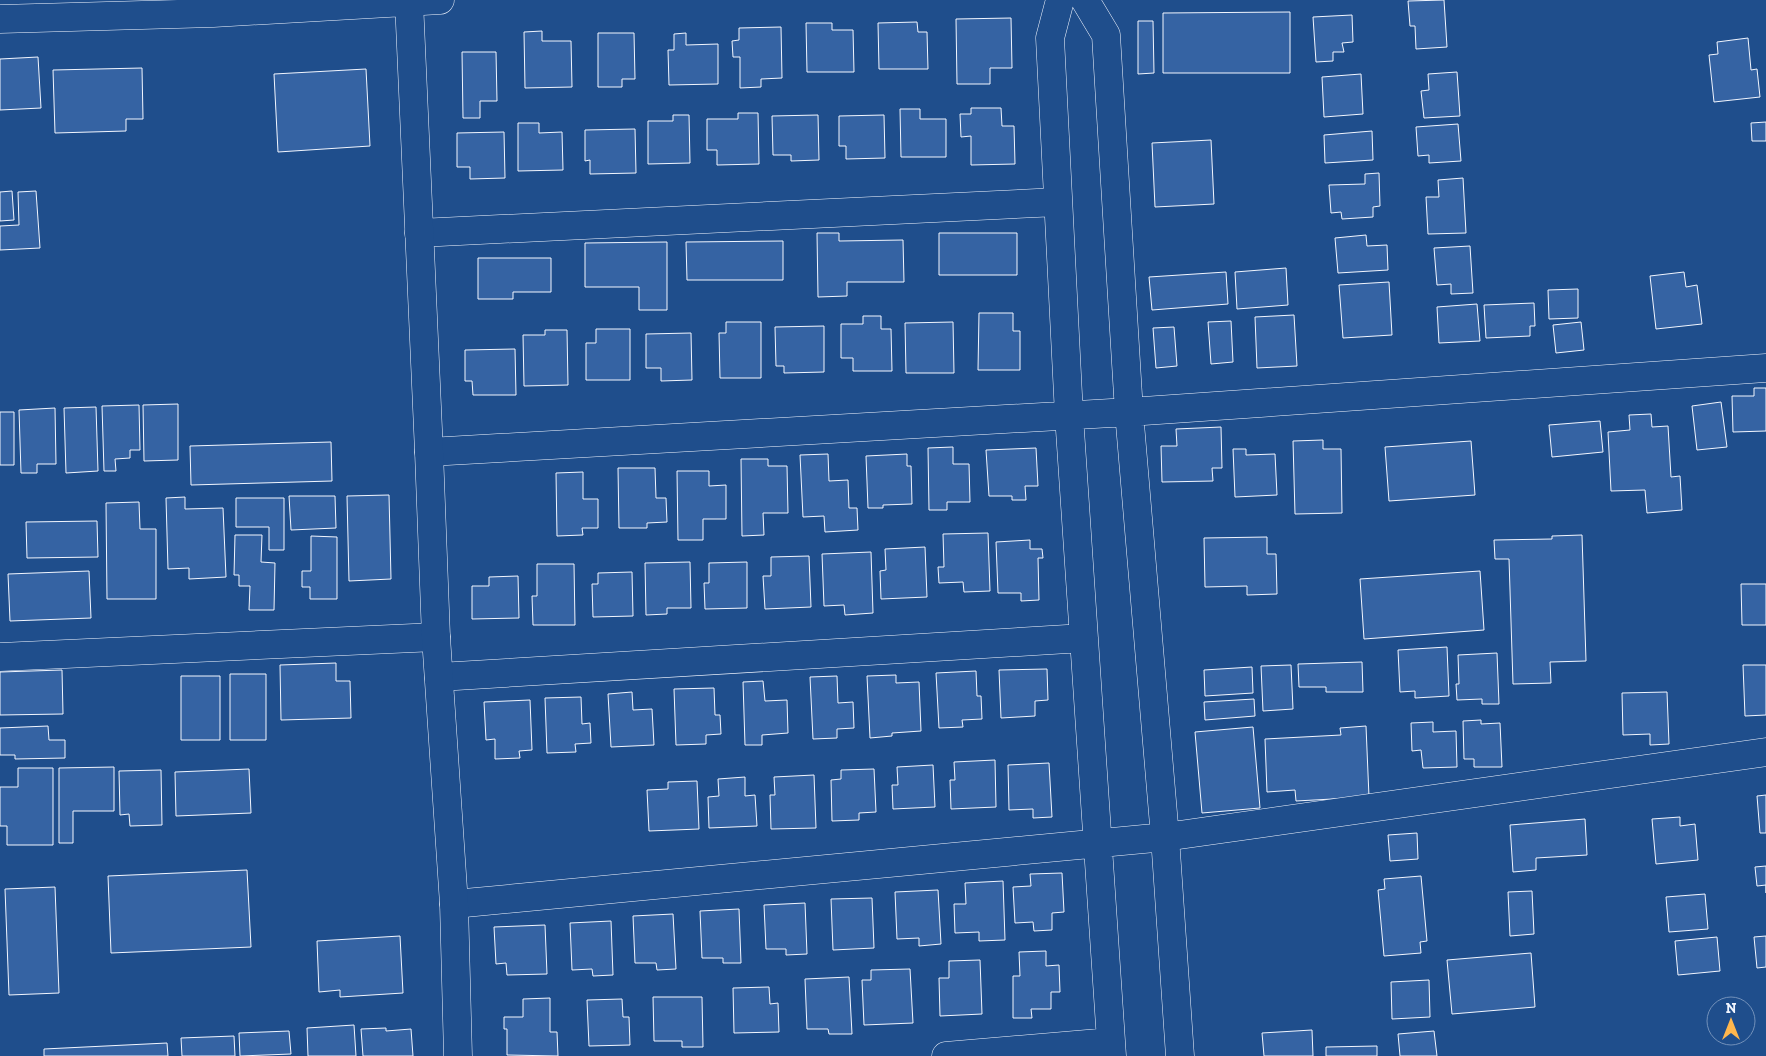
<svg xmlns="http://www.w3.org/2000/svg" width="1766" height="1056" viewBox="0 0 1766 1056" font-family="'Zilla Slab',serif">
  <rect width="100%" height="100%" fill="#1f4e8c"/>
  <path fill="#3563a3" stroke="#f2f6ff" d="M1444 0 1447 47 1416 49 1415 26H1410L1408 1Z
    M1290 12V73H1163V13Z
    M1352 15 1353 42 1342 43 1344 52H1333V61L1316 62 1313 17Z
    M1011 18 1012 68H990V84H957L956 19Z
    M1138 21H1153L1154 73 1138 74Z
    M917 22 918 32H927L928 69H879L878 23Z
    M806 23H832V30H853L854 72H807Z
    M781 27 782 78 761 79V87L740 88V57H733L732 41 739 40V28Z
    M542 31V41H571L572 87 525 88 524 32Z
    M598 33H634L635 79H622V87H598Z
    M686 33V45L718 44V84L669 85 668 50H674V34Z
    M1748 38 1751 70 1757 69 1760 97 1714 102 1709 55 1718 54 1717 42Z
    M462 52H496L497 101H480V118H463Z
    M38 57 41 108 0 110V59Z
    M142 68 143 119H126V131L55 133 53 70Z
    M366 69 370 146 278 152 274 74Z
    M1457 72 1460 116 1424 118 1421 91 1429 90 1428 74Z
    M1361 74 1363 114 1324 117 1322 77Z
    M971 108H1001L1002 126H1014L1015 164 971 165V136L961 137 960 114H971Z
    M900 109H920V119H946V157H901Z
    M738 113H758L759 164 717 165V150H707V119H738Z
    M673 115H689L690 163 648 164V121H673Z
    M818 115 819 160 791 161V155H773L772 116Z
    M884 115 885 158 846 159V146H839V116Z
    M1766 122V141H1752L1751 123Z
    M518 123H539V133L562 132 563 170 518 171Z
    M1458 124 1461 161 1429 163V155L1418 156 1416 127Z
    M635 129 636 173 590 174V160L585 161V130Z
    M1372 131 1373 160 1325 163 1324 135Z
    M504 132 505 178 470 179V167H457V133Z
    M1211 140 1214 204 1155 207 1152 143Z
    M1379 173 1380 206 1373 207V217L1342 219 1341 212 1331 213 1329 185 1365 184V174Z
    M1463 178 1466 233 1428 234 1426 197H1439L1438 180Z
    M12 191 14 220 0 221V192Z
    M36 191 40 248 0 250V226L19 225 18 192Z
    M817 233H839V241L903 240 904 282H847V296L818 297Z
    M939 233H1017V275H939Z
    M1366 235 1367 246 1387 245 1388 270 1338 273 1335 238Z
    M783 241V280H687L686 242Z
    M667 242V310H639V287H585V243Z
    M1470 246 1473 293 1451 294V284L1437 285 1434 248Z
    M478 258H551V292H513V299H478Z
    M1286 268 1288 305 1237 309 1235 272Z
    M1226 272 1228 304 1152 310 1149 277Z
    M1684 272 1686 287 1697 285 1702 324 1656 329 1650 276Z
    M1389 282 1392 335 1343 338 1339 285Z
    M1578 289V318L1549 319 1548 290Z
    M1534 303 1535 326H1530V336L1486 338 1484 305Z
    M1477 304 1480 341 1439 343 1437 307Z
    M979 313H1013V331H1020V370H978Z
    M1294 315 1297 366 1257 368 1255 317Z
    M863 316H881V329H891L892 371H853V358H841V324H863Z
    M1231 321 1233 362 1211 364 1208 322Z
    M726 322H761V378H720L719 333H726Z
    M953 322 954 373H906L905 323Z
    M1581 322 1584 350 1556 353 1553 325Z
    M824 326V372L784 373V366H776L775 327Z
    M1174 327 1177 366 1156 368 1153 328Z
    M596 329H630V380H586V343H596Z
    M545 330H567L568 385 524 386 523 335H545Z
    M691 333 692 380 661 381V368H646V334Z
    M515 349 516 395H473L472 381H465V350Z
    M1754 388H1766V431L1733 432 1732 396H1754Z
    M1721 402 1727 447 1697 450 1692 406Z
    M178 404V460L144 461 143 405Z
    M139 405 140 450H130V458L115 459 116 471H104L102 406Z
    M96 407 98 471 66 473 64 408Z
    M55 408 56 464H37V473H21L19 410Z
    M0 412H14V465H0Z
    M1651 414 1652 427 1668 426 1671 477 1680 476 1682 510 1647 513 1645 490 1611 491 1608 432 1630 430 1629 415Z
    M1600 421 1603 452 1552 457 1549 425Z
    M1221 427 1222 468H1212L1213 481 1162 482 1161 446H1177L1176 429Z
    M1323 440V449H1341L1342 513 1295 514 1293 441Z
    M1471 441 1475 495 1389 501 1385 447Z
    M331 442 332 481 191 485 190 446Z
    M953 447V464H969L970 502H947V510H929L928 448Z
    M1036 448 1038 486H1025L1026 500H1012V496H989L986 450Z
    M1233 449H1246V455L1275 454 1277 495 1235 497Z
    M828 454 829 481 848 480 849 508H857L858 530 825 532 824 516 803 517 800 455Z
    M907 454V466H911L912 504 883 505V508H868L866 456Z
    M741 459H768V466H787L788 513H763L764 535 742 536Z
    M618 468H655L656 498H666L667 522 647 523V528H619Z
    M677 471H709V486L726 485V519H703V540H678Z
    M583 472V499H598V528H582L583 535 557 536 556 473Z
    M389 495 391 579 349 581 347 496Z
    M289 496H335L336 528 291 530Z
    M185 497V509L223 508 226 577 189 579V568L168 569 166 498Z
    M236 498H284V550H269V527H236Z
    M139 502 140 529H156V599H107L106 503Z
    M97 521 98 557 27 558 26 522Z
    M988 533 990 591 964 592 963 582 939 583 938 567H944L943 534Z
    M235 535H262L261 562 275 563 274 610H249L250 586H239V575H234Z
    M1582 535 1586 661 1550 662 1551 683 1513 684 1509 559H1495L1494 540 1552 539V536Z
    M311 536 337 537V599H310V587H302V571H311Z
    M1267 537V554H1276L1277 594 1247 595V586L1205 587 1204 538Z
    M1030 540V549H1042L1043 558H1038L1039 600 1021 601V593H998L996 542Z
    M925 547 927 597 881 599 880 571 886 570 885 549Z
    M871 552 873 613 845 615 844 605 824 606 822 554Z
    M809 556 811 607 765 609 763 576H771V557Z
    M690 562 691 608H667V614L646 615 645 563Z
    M747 562V608L705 609 704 583H709V563Z
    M537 564H574L575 625H533L532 596H537Z
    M89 571 91 618 10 621 8 574Z
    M1480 571 1484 630 1364 639 1360 579Z
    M632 572 633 616 593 617 592 584H598V573Z
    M518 576 519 618 472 619V586H489V577Z
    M1741 584H1766V625H1742Z
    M1447 647 1449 696 1415 698V691L1400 692 1398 650Z
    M1497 653 1499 704H1482V699L1457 700 1456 684H1459L1458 655Z
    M1362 662 1363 692H1326V687H1299L1298 664Z
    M336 663V681H350L351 718 281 720 280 665Z
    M1291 665 1293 709 1263 711 1261 666Z
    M1743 665H1766V715L1745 716Z
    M1252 667 1253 693 1205 696 1204 670Z
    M1047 669 1048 700 1035 701V716L1001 718 999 670Z
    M62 670 63 714 0 715V672Z
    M976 671 977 696H981L982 719 962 720 963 727 939 728 936 673Z
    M230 674H266V740H230Z
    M896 675V683L919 682 921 731 892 733V736L870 738 867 676Z
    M181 676H220V740H181Z
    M837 676 838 703 853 702 854 728 837 729V738L813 739 810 677Z
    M763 681 765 701 787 700 788 733 762 735V745H745L743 682Z
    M714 688 715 715H720L721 734 706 735V744L676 745 674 689Z
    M632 692 633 710 652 709 654 745 611 747 608 694Z
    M1667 692 1669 744 1650 745V734L1623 735 1622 693Z
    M581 697 582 724 590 723 591 743 575 744 576 752 547 753 545 698Z
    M1254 699 1255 716 1205 720 1204 702Z
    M530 700 532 750 519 751 520 758 495 759V739L486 740 484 702Z
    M1481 720V724L1500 723 1502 767H1474V759H1464L1463 721Z
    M1433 722V732L1456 731 1457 767 1423 768 1421 750 1412 751 1411 723Z
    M48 726 49 740H65V758L15 759V755H0V728Z
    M1366 726 1369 797 1296 801 1295 790 1267 792 1265 739 1341 735 1340 728Z
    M1253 727 1260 808 1202 813 1195 732Z
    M995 760 996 807 951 809 950 780H955L954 762Z
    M1049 763 1052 817 1033 818V809L1009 810 1008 765Z
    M933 765 935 807 893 809 892 785H898L897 767Z
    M114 767V811H73V843H59V768Z
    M18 768H53V845H7V826H0V787H18Z
    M249 769 251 813 176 816 175 772Z
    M874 769 876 812 859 813V820L832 821 831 780 841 779V770Z
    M161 770 162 825 130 826 129 814 120 815 119 771Z
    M814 775 816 828 771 829 770 795H775L774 777Z
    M745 777V796L755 795 757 826 709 828 708 797 719 796 718 779Z
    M697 781 699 829 649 831 647 790 668 789V782Z
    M1766 795V833H1760L1757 796Z
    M1680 817V826L1695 824 1698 860 1656 864 1652 819Z
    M1585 819 1587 855 1536 858V870L1513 872 1510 825Z
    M1417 833 1418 859 1390 861 1388 835Z
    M1766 866V893V885L1757 886 1755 867Z
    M247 870 251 947 111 953 108 876Z
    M1062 873 1064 912 1052 913V930L1034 931 1033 922 1015 923 1013 887 1031 886 1030 874Z
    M1421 876 1427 941 1420 942 1421 953 1384 956 1378 890 1385 889 1384 879Z
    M1003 881 1005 940 979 941V932L955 933 954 904H966L965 883Z
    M55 887 59 993 9 995 5 889Z
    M938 890 941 944 919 946V938L897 939 895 892Z
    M1532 891 1534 934 1510 936 1508 892Z
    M1705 894 1708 929 1669 932 1666 897Z
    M872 898 874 948 833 950 831 899Z
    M805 903 807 954 786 955V949H766L764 905Z
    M739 909 741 963H723V958H702L700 911Z
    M673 914 676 969 657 970 656 963H635L633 916Z
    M611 921 613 975 593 976 592 969 572 970 570 923Z
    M545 925 547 974 507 975 506 963 496 964 494 927Z
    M400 936 403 993 340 997V990L319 992 317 941Z
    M1766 936V967L1757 968 1754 937Z
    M1717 937 1720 971 1678 975 1675 941Z
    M1046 951V966L1059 965 1060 992H1051V1009H1031L1032 1018H1013V976H1020L1019 952Z
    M1531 953 1535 1007 1452 1014 1447 960Z
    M980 960 982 1014 940 1016 939 978H949V961Z
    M910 969 913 1023 864 1025 862 980H871V970Z
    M849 977 852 1034H829L828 1029H807L805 979Z
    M1429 980 1430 1017 1392 1019 1391 982Z
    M769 987 770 1004 778 1003 779 1032 734 1033 733 988Z
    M653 997H702L703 1047H682V1041H654Z
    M550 998V1032H557L558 1056 507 1055V1029H504V1017H523V999Z
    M622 999 623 1017H629L630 1045 589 1046 587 1000Z
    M354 1025 356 1056H308L307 1028Z
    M386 1028V1031L411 1029 413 1056H363L361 1029Z
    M1312 1030 1313 1056H1264L1262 1033Z
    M289 1031 291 1054 240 1056 239 1033Z
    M1434 1031 1437 1056H1400L1398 1034Z
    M234 1036 235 1056H182L181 1038Z
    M167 1043 168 1056H44V1049Z
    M1377 1046V1056H1326V1047Z"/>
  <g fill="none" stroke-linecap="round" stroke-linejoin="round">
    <defs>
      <path id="minor" d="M1060 0 1050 38 1069 415 1112 1056
        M1085 0 1106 35 1129 412 1165 837 1180 1056
        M419 233 1058 202
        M429 452 1129 412 1766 368
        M0 657 436 637
        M439 677 1084 638
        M454 904 1165 837 1766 752
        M946 1056 1111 1042"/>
      <path id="tertiary" d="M409 1 429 452 436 637 454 904 458 1056
        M0 19 213 13 440 0"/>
    </defs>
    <use href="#minor" stroke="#f2f6ff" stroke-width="29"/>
    <use href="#tertiary" stroke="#f2f6ff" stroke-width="29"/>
    <use href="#minor" stroke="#1f4e8c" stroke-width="28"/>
    <use href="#tertiary" stroke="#1f4e8c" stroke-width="28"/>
  </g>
  <g transform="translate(1731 1021)"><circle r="24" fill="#1f4e8c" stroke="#7391ba"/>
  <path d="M0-4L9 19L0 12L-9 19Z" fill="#ffb74d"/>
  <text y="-8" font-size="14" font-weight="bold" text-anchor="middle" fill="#f2f6ff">N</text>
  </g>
</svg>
